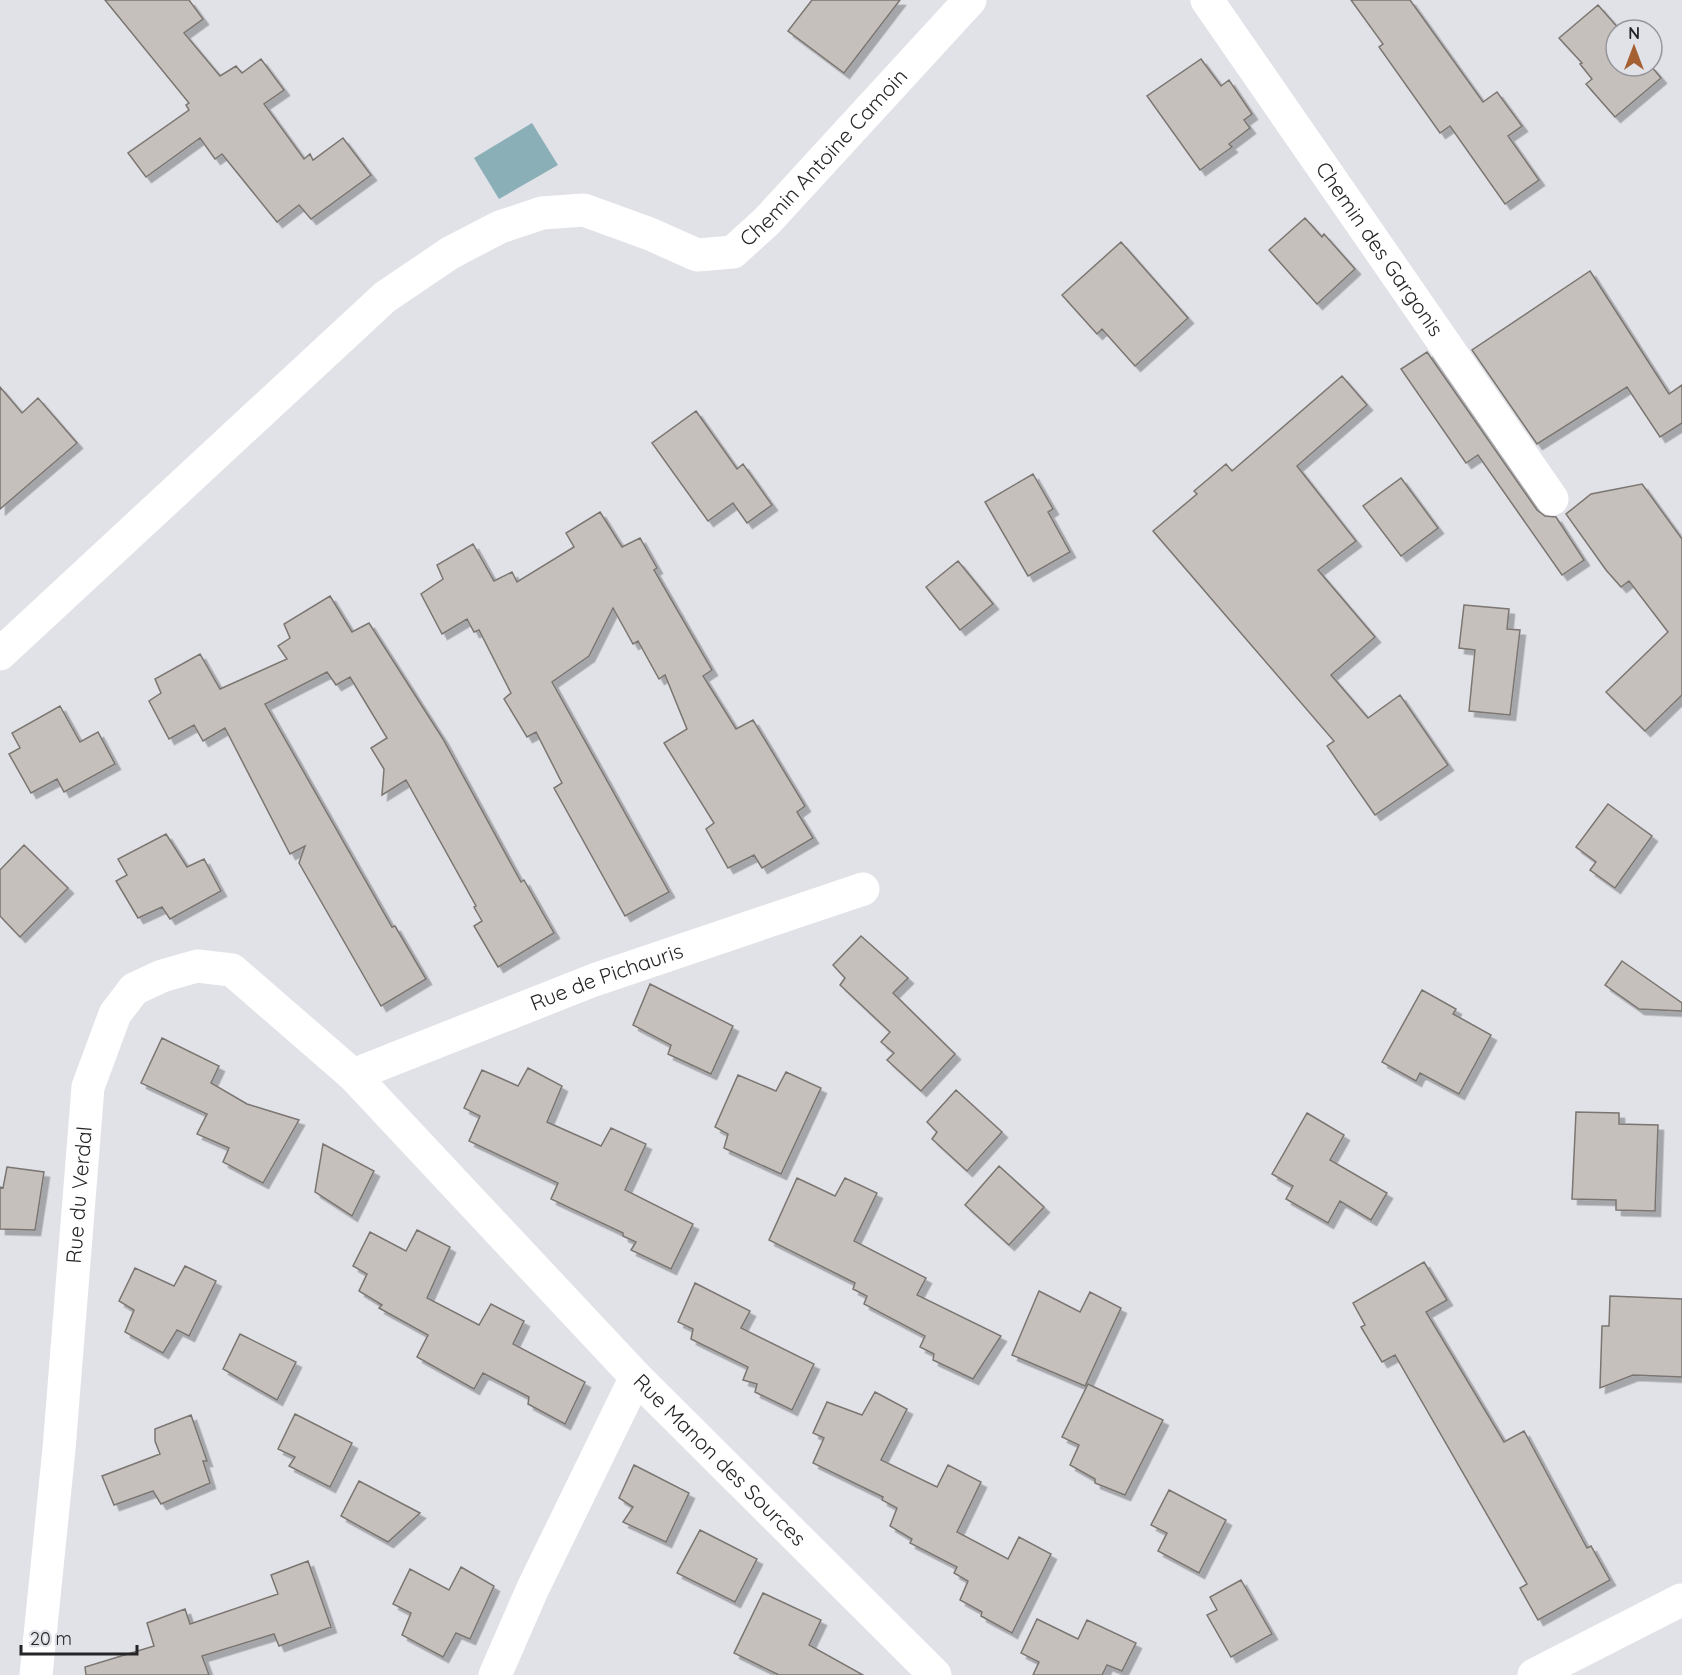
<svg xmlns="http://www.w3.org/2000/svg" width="1682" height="1675" viewBox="0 0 1682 1675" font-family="Quicksand,sans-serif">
  <defs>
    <filter id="shadow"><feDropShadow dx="5.5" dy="5.5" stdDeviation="0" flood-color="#0004"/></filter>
  </defs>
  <rect width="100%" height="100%" fill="#e1e2e8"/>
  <path fill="#8aafb6" d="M532 123 558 165 499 199 474 158Z"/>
  <path fill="#c6c0bc" stroke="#7b7672" stroke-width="1.5" filter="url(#shadow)" d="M105 0H189L203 19 184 33 220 76 236 66 242 73 261 59 284 90 264 104 304 159 310 154 313 160 343 138 371 175 311 219 299 205 277 222 222 154 215 159 200 138 146 177 128 153 189 110 186 105 189 103Z
    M812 0H900L844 73 788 31Z
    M1351 0H1410L1483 102 1497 92 1522 126 1508 136 1539 180 1505 204 1450 126 1440 133 1379 47 1383 44Z
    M1598 5 1620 30H1616V66H1651L1661 78 1615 117 1586 84 1592 79 1580 64 1582 63 1559 38Z
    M1201 59 1221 86 1229 80 1252 114 1244 120 1250 128 1229 144 1232 147 1200 170 1147 96Z
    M1305 218 1322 237 1324 234 1355 269 1317 304 1269 250Z
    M1121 242 1188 318 1135 366 1102 329 1097 334 1062 295Z
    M1590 271 1669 394 1682 385V423L1660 437 1627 387 1537 444 1472 350Z
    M1427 352 1537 510 1545 516 1556 517 1584 560 1562 575 1478 455 1466 463 1401 369Z
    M1342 376 1367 405 1297 466 1356 541 1318 570 1375 637 1331 675 1368 718 1400 695 1448 765 1375 815 1327 746 1334 741 1153 531 1197 494 1194 491 1226 464 1232 471Z
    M0 387 22 413 38 398 77 443 0 509Z
    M696 411 737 469 743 464 772 505 747 523 733 503 708 521 652 443Z
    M1033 474 1053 509 1048 512 1070 552 1028 576 985 502Z
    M1401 478 1438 528 1401 556 1363 506Z
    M1642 484 1682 539V695L1645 731 1606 692 1668 632 1629 581 1621 587 1606 570 1566 514 1591 494Z
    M600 512 622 547 640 538 657 568 654 570 712 670 703 676 736 729 753 720 805 806 797 812 813 838 762 868 754 855 728 868 706 829 714 823 664 743 687 729 665 675 659 679 638 641 633 644 613 608 589 656 552 682 669 892 625 916 554 788 562 783 536 732 527 737 504 699 511 693 479 630 474 632 467 619 442 634 421 594 443 579 437 565 473 544 494 581 512 572 517 582 574 547 566 533Z
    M958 561 993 604 960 630 926 587Z
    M330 596 352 632 369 623 443 739 521 882 524 880 554 933 498 967 474 926 482 921 474 907 476 906 406 780 382 795 384 769 371 748 387 738 350 677 336 685 327 672 265 704 392 927 395 926 426 979 381 1006 299 863 305 846 290 854 225 728 203 741 194 725 169 739 149 701 161 693 155 679 200 654 220 689 287 659 278 646 290 638 284 624Z
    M1464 605 1509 609 1507 629 1520 630 1510 715 1469 711 1475 650 1459 648Z
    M60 706 80 742 98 732 115 764 64 792 57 779 31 793 9 754 20 748 12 733Z
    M1608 804 1652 836 1615 888 1590 870 1596 862 1576 847Z
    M166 834 187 867 204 859 221 891 170 919 162 907 138 918 116 881 127 875 118 859Z
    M24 845 68 888 20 937 0 916V870Z
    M861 936 908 978 893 993 955 1054 921 1091 887 1060 894 1053 881 1042 890 1032 840 985 845 978 833 965Z
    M1622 961 1682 1003V1011L1639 1009 1605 985Z
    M650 984 733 1026 711 1074 668 1054 671 1045 633 1025Z
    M1422 990 1456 1009 1453 1014 1491 1035 1459 1094 1420 1073 1416 1081 1382 1062Z
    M162 1038 219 1066 211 1083 247 1104 299 1120 263 1183 223 1162 229 1148 197 1134 207 1114 141 1083Z
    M528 1068 562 1086 547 1122 601 1146 611 1128 646 1144 625 1190 693 1224 671 1269 631 1250 636 1242 623 1236V1233L551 1199 558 1183 469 1141 480 1116 464 1108 482 1070 518 1086Z
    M786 1072 821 1088 781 1174 724 1148 728 1134 715 1127 738 1075 776 1091Z
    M956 1090 1002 1132 967 1171 932 1139 937 1132 927 1122Z
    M1576 1112 1619 1113V1124L1658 1125 1655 1211 1616 1210V1200L1572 1199Z
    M1307 1113 1344 1135 1330 1160 1387 1193 1371 1220 1340 1201 1328 1223 1286 1199 1293 1186 1272 1174Z
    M323 1144 374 1171 352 1216 315 1192Z
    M999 1166 1044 1207 1009 1245 965 1205Z
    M7 1167 44 1172 35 1230 0 1229V1187L3 1188Z
    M797 1178 835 1196 845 1178 877 1193 854 1241 926 1278 917 1295 1001 1336 973 1379 933 1360 934 1354 920 1347 925 1336 864 1304 867 1296 853 1289 855 1283 769 1240Z
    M417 1230 450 1247 427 1298 479 1325 491 1304 524 1321 513 1344 585 1382 565 1424 528 1404 529 1397 483 1373 474 1389 417 1357 428 1335 379 1308 382 1305 359 1291 367 1274 353 1266 370 1232 406 1251Z
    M1424 1262 1447 1300 1426 1312 1504 1442 1524 1431 1587 1548 1591 1546 1610 1580 1538 1620 1520 1588 1527 1584 1395 1355 1382 1362 1361 1327 1365 1325 1353 1303Z
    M185 1266 216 1281 189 1336 177 1330 163 1353 125 1332 134 1310 119 1301 135 1268 174 1286Z
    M695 1283 750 1311 741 1328 814 1364 792 1410 755 1392 757 1384 743 1380 748 1367 691 1339 693 1329 678 1322Z
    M1039 1291 1080 1312 1090 1292 1121 1308 1085 1386 1012 1355Z
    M1610 1296 1682 1299V1377L1633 1375 1600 1388 1602 1326H1609Z
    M240 1334 296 1362 277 1400 223 1369Z
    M1088 1384 1163 1420 1125 1495 1095 1483V1479L1070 1465 1079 1445 1062 1437Z
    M875 1392 907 1409 881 1460 937 1487 948 1465 981 1482 957 1532 1008 1559 1019 1537 1051 1554 1012 1633 981 1616 982 1612 960 1600 968 1581 954 1573 957 1567 910 1543 912 1539 890 1526 897 1508 882 1500 883 1497 813 1463 824 1438 813 1433 827 1402 862 1415Z
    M295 1414 352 1443 330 1487 289 1466 295 1457 278 1449Z
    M191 1415 207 1461H203L210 1483 161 1504 153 1491 114 1505 102 1476 160 1454 155 1441V1429Z
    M634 1465 689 1493 666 1542 623 1522 633 1507 619 1498Z
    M359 1481 420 1513 388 1542 341 1516Z
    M1169 1490 1226 1520 1199 1573 1158 1551 1167 1533 1151 1525Z
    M700 1530 757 1559 735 1602 677 1573Z
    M308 1561 331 1627 279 1646 274 1634 202 1656 209 1675H86L85 1667 154 1646 147 1623 185 1609 190 1624 278 1594 271 1575Z
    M461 1567 494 1586 470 1639 456 1633 443 1657 402 1635 411 1613 393 1604 410 1569 449 1590Z
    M1241 1580 1272 1634 1231 1657 1207 1615 1217 1610 1210 1597Z
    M763 1593 821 1620 809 1645 863 1675H779L734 1653Z
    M1037 1619 1078 1639 1087 1620 1136 1643 1122 1671 1107 1665 1102 1675H1033L1039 1662 1021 1653Z"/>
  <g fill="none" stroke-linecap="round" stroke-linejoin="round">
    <g stroke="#fff" stroke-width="33">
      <path id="s1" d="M1207 0 1552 499"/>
      <path id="s2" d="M0 654 385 297 450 253 500 227 542 213 584 210 650 234 697 255 733 252 767 221 970 0"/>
      <path id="s3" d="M353 1075 594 980 863 889"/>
      <path id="s4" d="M36 1675 59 1449 88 1087 115 1014 134 989 162 976 197 966 232 970 353 1075 636 1377 935 1675"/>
      <path d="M495 1675 533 1588 636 1377"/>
      <path d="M1534 1675 1681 1600"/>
    </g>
  </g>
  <g text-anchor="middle" stroke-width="4.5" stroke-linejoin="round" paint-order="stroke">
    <g font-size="21" fill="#252528" stroke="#e1e2e8">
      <text dy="7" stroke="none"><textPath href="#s2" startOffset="1035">Chemin Antoine Camoin</textPath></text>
      <text dy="7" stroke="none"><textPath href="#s1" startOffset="303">Chemin des Gargonis</textPath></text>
      <text dy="7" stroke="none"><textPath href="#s3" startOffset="272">Rue de Pichauris</textPath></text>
      <text dy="7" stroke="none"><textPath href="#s4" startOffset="482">Rue du Verdal</textPath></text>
      <text dy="7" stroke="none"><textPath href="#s4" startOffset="1494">Rue Manon des Sources</textPath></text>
    </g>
  </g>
  <g transform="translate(1634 48)"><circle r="28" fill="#e1e2e8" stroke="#96969b" stroke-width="1.5"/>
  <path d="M0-4.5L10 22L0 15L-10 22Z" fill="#a45f32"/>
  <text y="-9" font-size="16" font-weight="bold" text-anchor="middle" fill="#252528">N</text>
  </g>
  <path d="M21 1645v9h116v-9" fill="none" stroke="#252528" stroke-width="3"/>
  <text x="30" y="1645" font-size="18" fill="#252528" stroke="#e1e2e8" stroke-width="4.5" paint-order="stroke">20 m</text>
</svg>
